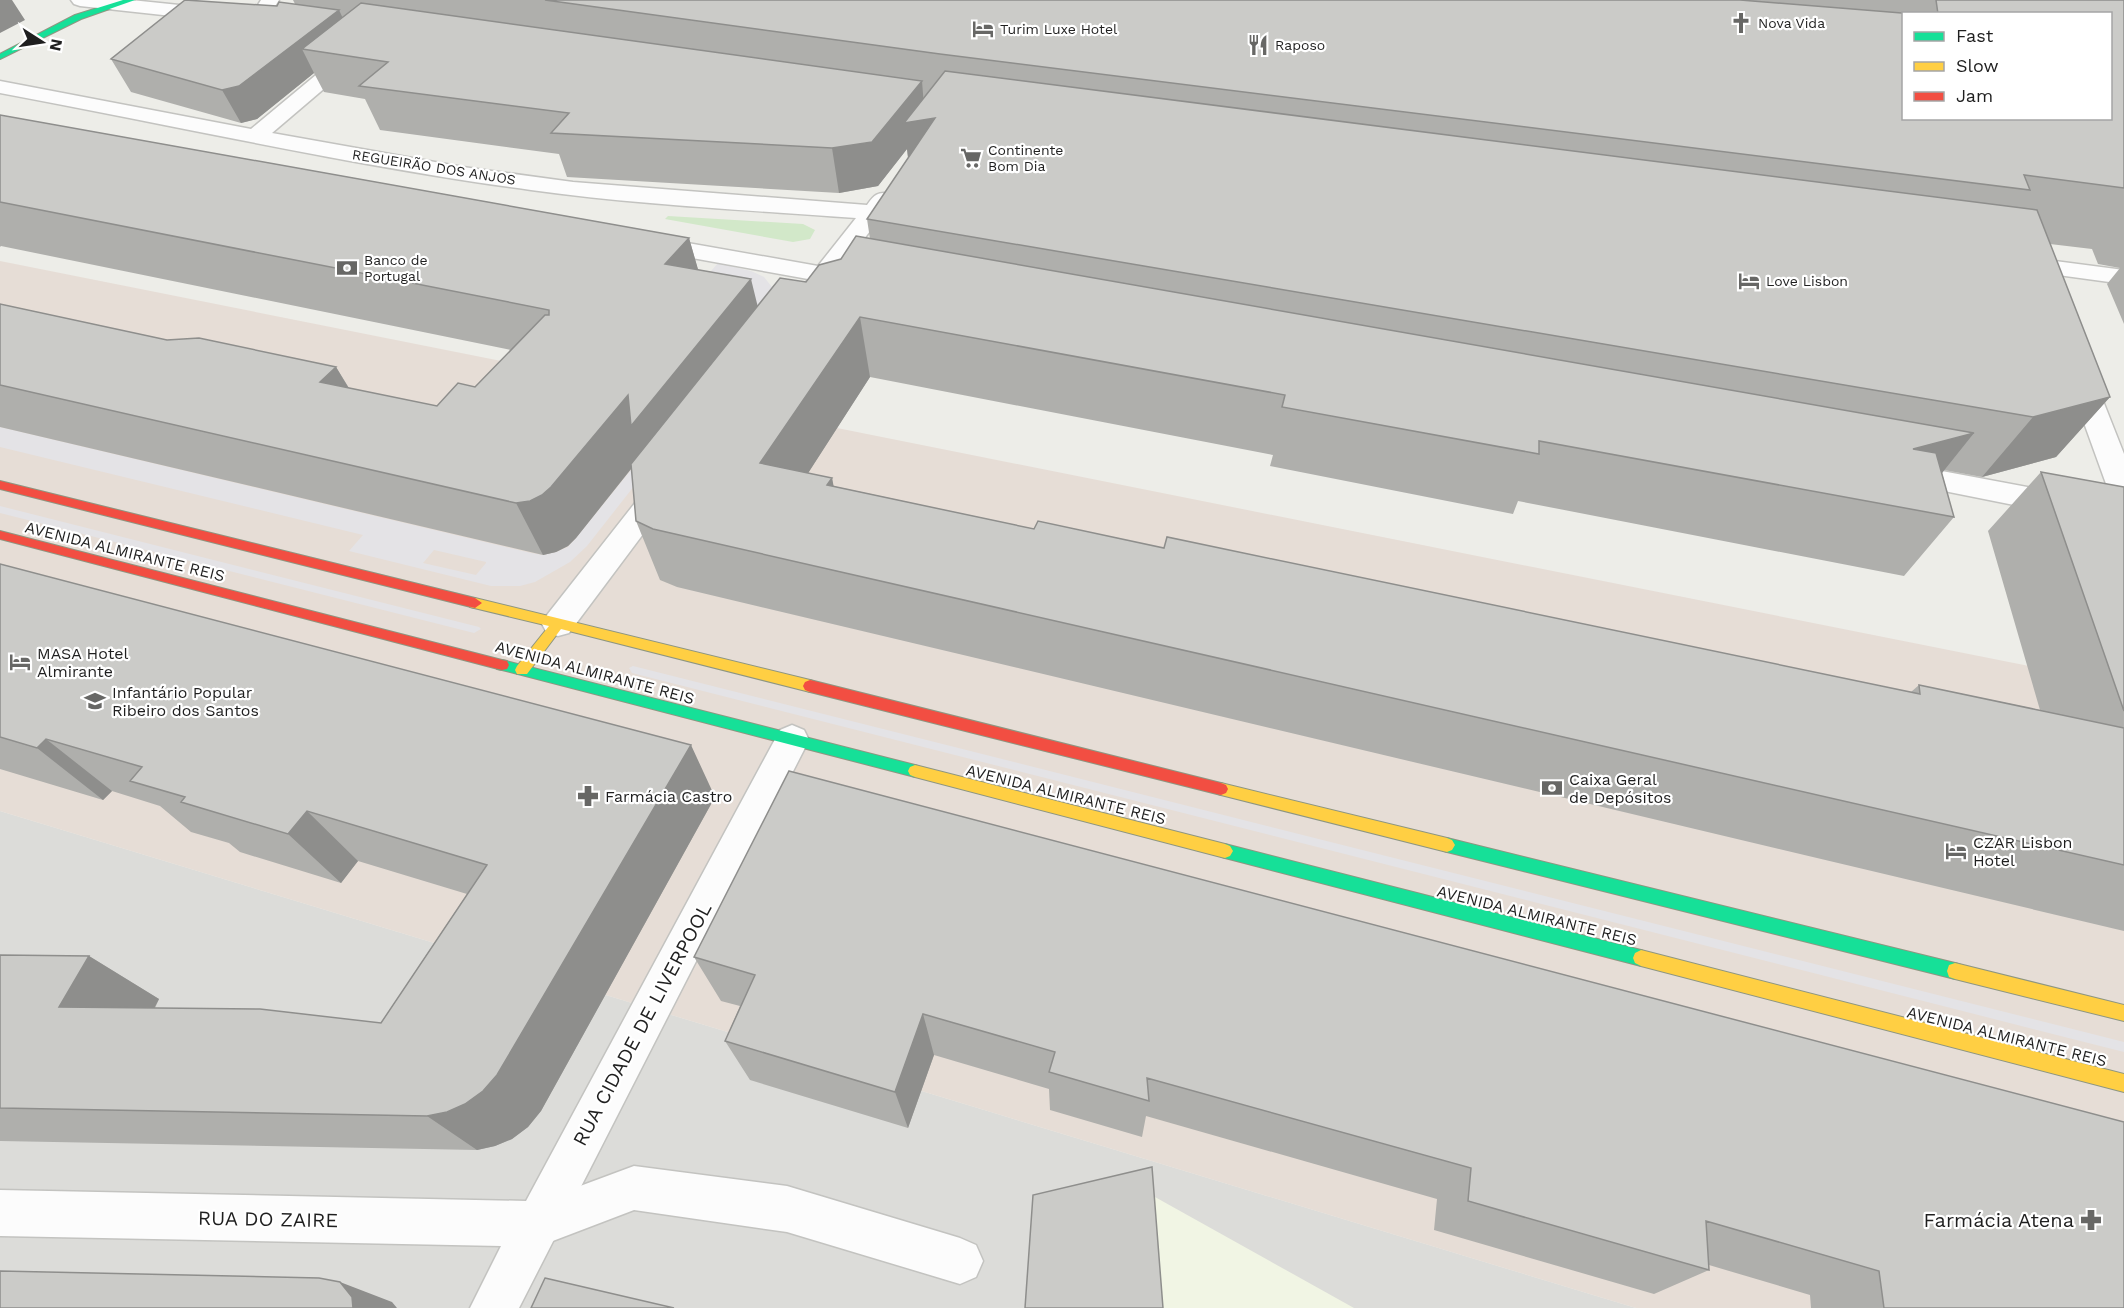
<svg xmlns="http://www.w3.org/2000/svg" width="2124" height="1308" viewBox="0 0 2124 1308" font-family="'Work Sans',sans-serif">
  <rect width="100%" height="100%" fill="#edede8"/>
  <path fill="#dcdcd9" d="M0 811 1636 1308H0Z"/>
  <path fill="#e6ddd6" d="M0 261 2124 685V1308H1636L0 811Z"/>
  <path fill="#f1f5e4" d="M1146 1192 1354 1308H1029Z"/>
  <path fill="#d2e8c9" d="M668 216 803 224 815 230 810 239 793 242 665 219Z"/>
  <path fill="#e4e3e6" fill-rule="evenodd" d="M718 263 751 271 764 277 772 287 775 297 766 318 587 546 570 562 535 582 520 586H491L349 551 363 535 0 447V427L531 553 543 555 556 552 568 547 576 538 664 429 705 278ZM434 550 486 562V563L476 575 423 563Z
    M0 506 479 627 481 629 474 633 0 513Z
    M633 666 2124 1042V1052L632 673 629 668Z"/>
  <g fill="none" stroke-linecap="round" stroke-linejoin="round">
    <defs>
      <path id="lane" d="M634 1166 787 1186 960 1238 976 1245 983 1261 976 1277 960 1284 787 1232 634 1210 537 1247 521 1240 514 1224 521 1208Z"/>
      <path id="street" d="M71 0H131L218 9 225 11 227 15 225 19 218 21 80 6 74 4Z
        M261 0H279L272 11 274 22 272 26H258L254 11Z
        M353 48 360 50 363 54 360 58 272 133 463 167 573 182 867 205C874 195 878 191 891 194L894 199 840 271 866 279 869 284 866 289 857 291 830 284C822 295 818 300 803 296L800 291 808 279 648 250 640 248 636 243 640 238 648 236 818 266 856 218C748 210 639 205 531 190 353 166 177 126 0 93V81L251 129 346 50Z
        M2016 256 2124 270V284L2007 268 2004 263 2007 258Z
        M2079 364 2088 367 2092 373 2124 454V502L2114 499 2109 492 2066 373 2070 367Z
        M1899 463 2124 505V527L1889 480 1885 473 1889 466Z
        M663 477 673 480 678 487 673 494 569 633 558 636 547 633 542 624 547 615 653 480Z
        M792 725 804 730 809 740 519 1308H470L501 1246 0 1236V1190L526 1201 780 730Z"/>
      <path id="fast" d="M123 0H135L81 19 0 59V54L75 15Z
        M502 660 915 765 920 767 922 771 920 775 915 777 502 670 497 669 495 665 497 661Z
        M1447 838 1955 963 1961 965 1963 971 1961 977 1955 979 1447 852 1442 850 1439 845 1442 840Z
        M1225 844 1641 950 1647 953 1649 958 1647 963 1641 966 1225 858 1220 856 1217 851 1220 846Z"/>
      <path id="slow" d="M475 598 810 680 815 682 817 686 815 690 810 692 561 629 527 674H517L515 670 517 666 549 626 470 607 468 603Z
        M915 765 1225 844 1230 846 1233 851 1230 856 1225 858 915 777 910 775 908 771 910 767Z
        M1221 783 1447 838 1452 840 1455 845 1452 850 1447 852 1221 795 1216 793 1214 789 1216 785Z
        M1641 950 2124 1074V1092L1641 966 1635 963 1633 958 1635 953Z
        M1955 963 2124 1005V1021L1955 979 1949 977 1947 971 1949 965Z"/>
      <path id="jam" d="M0 481 475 598 482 603 475 608 0 489Z
        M0 531 502 660 507 661 509 665 507 669 502 670 0 539Z
        M810 680 1221 783 1226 785 1228 789 1226 793 1221 795 810 692 805 690 803 686 805 682Z"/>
    </defs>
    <use href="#lane" stroke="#c3c3c0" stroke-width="3"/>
    <use href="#street" stroke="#c3c3c0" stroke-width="3"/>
    <use href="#fast" stroke="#8e9681" stroke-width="2"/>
    <use href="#slow" stroke="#8e9681" stroke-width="2"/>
    <use href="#jam" stroke="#8e9681" stroke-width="2"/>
    <use href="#lane" fill="#fcfcfc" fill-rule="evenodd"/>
    <use href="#street" fill="#fcfcfc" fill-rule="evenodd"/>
    <use href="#fast" fill="#16e098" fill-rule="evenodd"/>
    <use href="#slow" fill="#ffcf43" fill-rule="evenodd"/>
    <use href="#jam" fill="#f24e42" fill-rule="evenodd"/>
  </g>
  <path fill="#afafac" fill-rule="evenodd" d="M293 0H2124V324L2107 284 2120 268 2098 264 2092 249 2050 244 2110 397 2056 457 1982 477 1944 470 1942 473 1954 517 1904 576 1518 501 1513 514 1270 466 1273 455 870 377 808 473 832 478 833 486 1034 529 1164 548 1911 692 1919 685 2040 710 1988 531 2041 472 2124 487V931L677 587 660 580 636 521 632 468 576 538 568 546 556 552 543 555 0 427V304L167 340 336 367 349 388 437 406 475 387 511 350 1 246 0 247V115L689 238 698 270 758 306 806 282 870 239 867 219 908 158 907 149 878 186 839 193 567 177 559 154 380 130 365 99 324 92 314 73 257 119 241 123 131 92 111 59 277 6 295 4ZM1904 14H2110L1904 118Z
    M0 564 715 797 541 1111 528 1127 512 1139 495 1146 477 1150 0 1141V955L89 956 159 999 155 1008 381 1023 467 894 358 861 341 883 240 852 229 843 191 832 160 806 112 791 103 800 0 769Z
    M694 957 2124 1308H1811L1810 1295 1709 1265V1270L1654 1294 1434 1230 1437 1199 1146 1116 1142 1137 1050 1110 1049 1089 934 1055 908 1128 750 1080 725 1041 740 1006 721 1001Z"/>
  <path fill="#8e8e8c" d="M0 0H12L25 20 0 33Z
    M339 10 354 42 302 49 314 73 257 119 241 123 222 90Z
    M922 81 925 119 935 118 911 181 907 149 878 186 839 193 832 148Z
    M689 238 704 290 665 264Z
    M751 279 764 332 642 455 576 538 568 546 556 552 543 555 516 503 628 395Z
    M860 317 870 377 776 523 760 463Z
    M336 367 368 420 320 382Z
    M2110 397 2056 457 1982 477 2033 417Z
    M1974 433 1926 493 1913 449Z
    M832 478 844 537 827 485Z
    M46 739 112 791 103 800 37 748Z
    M691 745 715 797 541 1111 528 1127 512 1139 495 1146 477 1150 427 1116Z
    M307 811 358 861 341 883 288 834Z
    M89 956 159 999 134 1047 59 1007Z
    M923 1014 934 1055 908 1128 895 1092Z
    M340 1282 392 1302 397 1308H353Z"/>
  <path fill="#cbcbc8" stroke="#8e8e8c" stroke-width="1.5" d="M185 0 277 6 279 2 339 10 239 86 222 90 111 59Z
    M545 0H1740L1914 14H1904V118H2110V14H1938L1936 0H2124V188L2024 175 2030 190 940 54Z
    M361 3 922 81 872 142 832 148 551 133 569 113 359 86 388 62 302 49Z
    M945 71 2037 210 2110 397 2033 417 867 219 935 118 904 123Z
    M0 115 689 238 665 264 751 279 631 426 628 395 551 487 542 495 530 501 516 503 0 385V304L167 340 199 338 336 367 320 382 437 406 458 383 475 387 545 315H549V310L0 202Z
    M856 236 1974 433 1913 449 1936 453 1954 517 1539 441V454L1282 407 1285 395 860 317 760 463 832 478 827 485 1034 529 1038 521 1164 548 1167 537 1920 694 1919 685 2124 728V865L653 529 636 521 631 464 780 278 806 282 819 265 841 259Z
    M2041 472 2124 487V711Z
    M0 564 691 745 497 1075 483 1091 465 1104 447 1112 427 1116 0 1108V955L89 956 59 1007 260 1009 381 1023 487 865 307 811 288 834 181 802 185 797 130 781 142 767 46 739 37 748 0 737Z
    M789 771 2124 1122V1308H1884L1879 1271 1706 1221 1709 1270 1468 1201 1471 1168 1147 1078 1149 1101 1049 1072 1055 1052 923 1014 895 1092 725 1041 755 975 694 957Z
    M1152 1167 1163 1308H1025L1033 1195Z
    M0 1271 319 1278 340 1282 352 1297 353 1308H0Z
    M545 1278 674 1308H531Z"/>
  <defs>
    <symbol id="church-bare" viewBox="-9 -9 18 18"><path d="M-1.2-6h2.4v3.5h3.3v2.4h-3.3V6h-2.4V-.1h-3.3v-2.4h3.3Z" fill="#676765" stroke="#fff" stroke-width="2.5" paint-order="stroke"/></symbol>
    <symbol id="hotel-bare" viewBox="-9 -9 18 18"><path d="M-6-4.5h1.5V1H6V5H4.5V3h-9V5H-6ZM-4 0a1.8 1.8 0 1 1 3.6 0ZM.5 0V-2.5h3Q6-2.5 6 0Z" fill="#676765" stroke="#fff" stroke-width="2.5" paint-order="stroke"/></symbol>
    <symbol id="restaurant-bare" viewBox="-9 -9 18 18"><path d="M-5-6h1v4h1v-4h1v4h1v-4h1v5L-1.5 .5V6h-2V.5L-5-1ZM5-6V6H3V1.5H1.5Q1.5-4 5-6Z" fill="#676765" stroke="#fff" stroke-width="2.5" paint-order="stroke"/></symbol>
    <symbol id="supermarket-bare" viewBox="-9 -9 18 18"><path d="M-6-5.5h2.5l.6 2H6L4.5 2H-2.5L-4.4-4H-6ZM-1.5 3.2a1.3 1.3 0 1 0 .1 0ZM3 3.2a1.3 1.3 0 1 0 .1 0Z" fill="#676765" stroke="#fff" stroke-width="2.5" paint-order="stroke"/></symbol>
    <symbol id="bank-bare" viewBox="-9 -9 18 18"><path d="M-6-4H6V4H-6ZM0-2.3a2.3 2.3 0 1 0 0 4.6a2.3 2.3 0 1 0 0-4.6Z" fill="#676765" stroke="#fff" stroke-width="2.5" paint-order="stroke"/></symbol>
    <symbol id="school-bare" viewBox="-9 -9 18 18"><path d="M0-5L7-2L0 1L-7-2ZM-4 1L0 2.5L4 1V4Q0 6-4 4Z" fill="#676765" stroke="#fff" stroke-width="2.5" paint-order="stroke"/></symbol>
    <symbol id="pharmacy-bare" viewBox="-9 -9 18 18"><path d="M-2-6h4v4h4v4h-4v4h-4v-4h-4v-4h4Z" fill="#676765" stroke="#fff" stroke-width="2.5" paint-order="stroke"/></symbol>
  </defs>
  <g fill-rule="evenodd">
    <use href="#church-bare" x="1726" y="8" width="30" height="30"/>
    <use href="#hotel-bare" x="968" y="14" width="30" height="30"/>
    <use href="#restaurant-bare" x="1243" y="30" width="30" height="30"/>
    <use href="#supermarket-bare" x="956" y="143" width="30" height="30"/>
    <use href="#bank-bare" x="332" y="253" width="30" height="30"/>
    <use href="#hotel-bare" x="1734" y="266" width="30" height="30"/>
    <use href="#hotel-bare" x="5" y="647" width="30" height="30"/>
    <use href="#school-bare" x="80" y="686" width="30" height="30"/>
    <use href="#bank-bare" x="1537" y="773" width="30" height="30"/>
    <use href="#pharmacy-bare" x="573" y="781" width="30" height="30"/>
    <use href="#hotel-bare" x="1941" y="836" width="30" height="30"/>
    <use href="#pharmacy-bare" x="2076" y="1205" width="30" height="30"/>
  </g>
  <g text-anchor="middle" stroke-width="4.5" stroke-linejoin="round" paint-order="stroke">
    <g font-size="14" fill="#1f1f1f" stroke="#fff" text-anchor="start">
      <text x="1758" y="28">Nova Vida</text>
      <text x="1000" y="34">Turim Luxe Hotel</text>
      <text x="1275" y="50">Raposo</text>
      <text x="988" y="155">Continente<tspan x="988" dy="16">Bom Dia</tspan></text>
      <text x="364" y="265">Banco de<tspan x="364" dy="16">Portugal</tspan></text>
      <text x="1766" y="286">Love Lisbon</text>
    </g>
    <g font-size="14" fill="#1f1f1f" stroke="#fff">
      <text transform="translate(434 167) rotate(9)" y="5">REGUEIRÃO DOS ANJOS</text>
    </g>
    <g font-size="16" fill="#1f1f1f" stroke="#fff">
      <text transform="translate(125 551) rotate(14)" y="6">AVENIDA ALMIRANTE REIS</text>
      <text transform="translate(595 672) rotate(15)" y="6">AVENIDA ALMIRANTE REIS</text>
      <text transform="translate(1066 794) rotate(14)" y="6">AVENIDA ALMIRANTE REIS</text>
      <text transform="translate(1537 915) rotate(14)" y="6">AVENIDA ALMIRANTE REIS</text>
      <text transform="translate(2007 1036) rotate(14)" y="6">AVENIDA ALMIRANTE REIS</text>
    </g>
    <g font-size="16" fill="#1f1f1f" stroke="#fff" text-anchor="start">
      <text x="37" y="659">MASA Hotel<tspan x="37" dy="18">Almirante</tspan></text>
      <text x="112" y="698">Infantário Popular<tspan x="112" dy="18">Ribeiro dos Santos</tspan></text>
      <text x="1569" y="785">Caixa Geral<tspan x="1569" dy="18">de Depósitos</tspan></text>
      <text x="605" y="802">Farmácia Castro</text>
      <text x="1973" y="848">CZAR Lisbon<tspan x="1973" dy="18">Hotel</tspan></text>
    </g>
    <g font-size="20" fill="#1f1f1f" stroke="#fff">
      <text transform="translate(642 1024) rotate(-62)" y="7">RUA CIDADE DE LIVERPOOL</text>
      <text transform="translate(268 1219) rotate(1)" y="7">RUA DO ZAIRE</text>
    </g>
    <g font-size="20" fill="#1f1f1f" stroke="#fff" text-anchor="end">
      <text x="2074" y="1227">Farmácia Atena</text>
    </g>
  </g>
  <rect x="1902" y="12" width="210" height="108" fill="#ffffff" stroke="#a5a5a5" stroke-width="1.5"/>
  <rect x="1914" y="32" width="30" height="9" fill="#16e098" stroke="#a5a5a5" stroke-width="1.5"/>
  <text x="1956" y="42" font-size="18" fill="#1f1f1f">Fast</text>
  <rect x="1914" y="62" width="30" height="9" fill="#ffcf43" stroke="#a5a5a5" stroke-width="1.5"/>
  <text x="1956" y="72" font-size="18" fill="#1f1f1f">Slow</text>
  <rect x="1914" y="92" width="30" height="9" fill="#f24e42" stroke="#a5a5a5" stroke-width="1.5"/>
  <text x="1956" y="102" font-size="18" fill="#1f1f1f">Jam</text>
  <g transform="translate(42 42) rotate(102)" stroke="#ffffff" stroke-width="4.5" paint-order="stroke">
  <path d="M0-4.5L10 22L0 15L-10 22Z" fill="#1f1f1f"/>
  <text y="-9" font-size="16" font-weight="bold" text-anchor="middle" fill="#1f1f1f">N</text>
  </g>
</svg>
